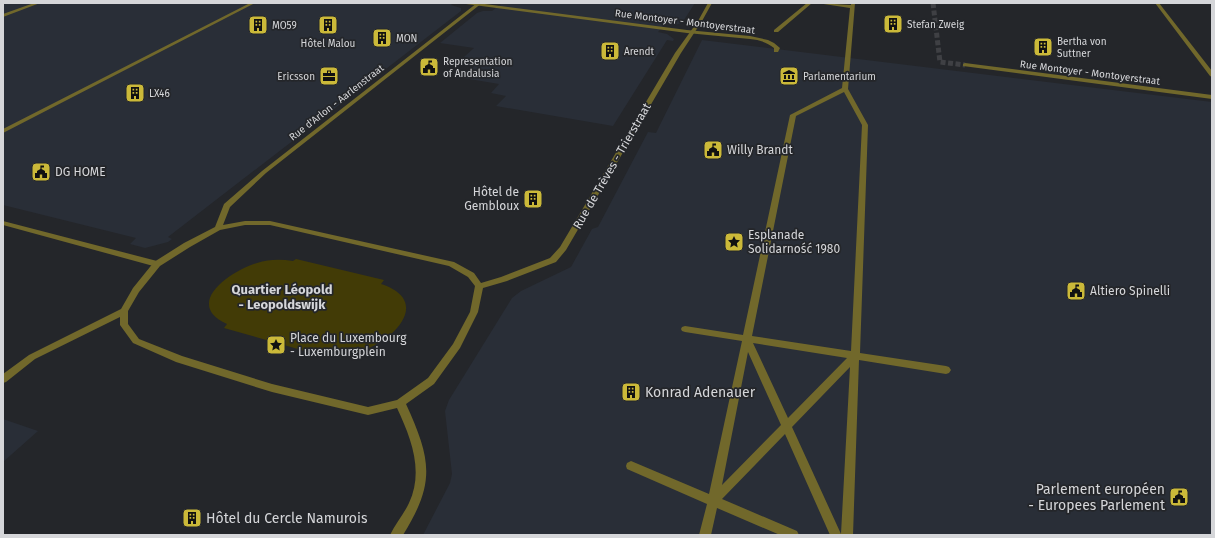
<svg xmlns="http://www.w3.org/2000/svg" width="1215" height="538" viewBox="0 0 1215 538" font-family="'Fira Sans',sans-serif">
  <rect width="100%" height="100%" fill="#24262a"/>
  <path fill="#292e37" d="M3 3H453L451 5 461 8V11L168 237 172 239 168 242 145 248 130 244 136 238 3 205Z
    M499 3H695L682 23 675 25 665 24 658 32 667 34 674 39 673 41 667 40 613 126 496 106 506 96 491 93 499 84 463 78 480 60 464 57 474 48 440 43 477 13 483 11H492L501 4Z
    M702 40 1212 102V535H423L450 483 452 474 445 411 449 400 512 298 521 291 571 267 592 229 598 227 648 132 656 133Z
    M3 419 38 431 3 462Z"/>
  <path fill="#423b06" d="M296 259 384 280 381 284C434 301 392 344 357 352 346 354 335 353 324 350L319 355 224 328 227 324C183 304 230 271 257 263 269 259 281 259 293 261Z"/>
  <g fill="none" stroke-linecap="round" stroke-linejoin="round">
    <path stroke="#3f4044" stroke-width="5" stroke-dasharray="5 2.5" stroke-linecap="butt" d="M933 3 940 62 965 65"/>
    <path fill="#71682b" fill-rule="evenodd" d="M807 3H812L778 32H774V30Z
      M817 3 851 5V3H855L848 89 868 125 860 353 946 366 949 367 951 370 949 373 946 374 859 360 853 535H830L785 434 722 499 797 531 799 535H780L717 508 711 535H699L707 504 627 469 626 466 627 463 631 461 709 494 742 341 685 332 682 331 681 329 682 327 685 326 743 335 790 115 842 88 850 8ZM844 92 862 125 851 351 752 336 796 116ZM753 343 847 358 788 418ZM748 352 781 425 722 485ZM850 367 841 534 792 427Z"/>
    <path fill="#71682b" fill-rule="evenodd" d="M34 3H40L3 17V14Z
      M250 3H255L3 133V129Z
      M464 3H477L687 30 750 36 768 40 774 43 780 48 778 52H774V48C767 42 759 40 750 39L687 33 466 4Z
      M1155 3H1159L1212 71V77L1210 76Z
      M965 63 1212 95V99L963 66V64Z
      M3 221 157 261 161 264 157 267 3 225Z"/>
    <path fill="#71682b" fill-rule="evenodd" d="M477 3H482L266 173 230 207 223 225 245 221H270L454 262 474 273 481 283 501 277 550 258 560 247 675 53 698 21 708 3H712L702 21 681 53 566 250 556 262 507 281 483 288 478 312 460 348 434 384 406 404C431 459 436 482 403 535H390C395 524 404 514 409 503 424 471 411 438 397 408L368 415 272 392 176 362 133 343 120 325V317L35 359 6 382 3 383V374L29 355 121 309 133 288 154 262 184 243 215 227 224 204 262 171ZM245 225H270L449 266 468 277 475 286 470 312 453 344 428 378 397 400 368 407 272 384 182 356 139 339 128 324V311L139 292 160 266 190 247 220 230Z"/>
  </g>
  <defs>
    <symbol id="building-square" viewBox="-11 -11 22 22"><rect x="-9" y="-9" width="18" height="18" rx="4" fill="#cbb939" stroke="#24262a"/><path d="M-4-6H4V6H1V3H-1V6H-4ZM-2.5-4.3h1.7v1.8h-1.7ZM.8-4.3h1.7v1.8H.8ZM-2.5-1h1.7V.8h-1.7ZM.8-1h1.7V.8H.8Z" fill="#111"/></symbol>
    <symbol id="civic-square" viewBox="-11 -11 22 22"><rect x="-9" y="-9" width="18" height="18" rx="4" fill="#cbb939" stroke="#24262a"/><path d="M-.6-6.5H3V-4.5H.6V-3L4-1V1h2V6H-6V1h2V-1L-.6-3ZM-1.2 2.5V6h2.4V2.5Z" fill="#111"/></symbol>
    <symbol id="office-square" viewBox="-11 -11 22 22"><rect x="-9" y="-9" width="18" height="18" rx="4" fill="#cbb939" stroke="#24262a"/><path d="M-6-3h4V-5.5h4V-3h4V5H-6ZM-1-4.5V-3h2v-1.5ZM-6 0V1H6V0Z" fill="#111"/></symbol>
    <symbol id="museum-square" viewBox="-11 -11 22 22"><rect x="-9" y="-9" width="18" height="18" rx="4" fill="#cbb939" stroke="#24262a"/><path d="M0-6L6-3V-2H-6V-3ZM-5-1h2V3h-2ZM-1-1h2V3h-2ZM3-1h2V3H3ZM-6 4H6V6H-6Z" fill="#111"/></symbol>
    <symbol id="sight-square" viewBox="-11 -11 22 22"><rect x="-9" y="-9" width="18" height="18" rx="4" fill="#cbb939" stroke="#24262a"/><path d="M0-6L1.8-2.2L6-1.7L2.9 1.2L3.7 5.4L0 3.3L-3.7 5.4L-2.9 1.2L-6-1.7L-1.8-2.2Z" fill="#111"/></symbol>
  </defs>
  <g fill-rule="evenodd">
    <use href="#building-square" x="882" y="13" width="22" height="22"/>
    <use href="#building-square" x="247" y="14" width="22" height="22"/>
    <use href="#building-square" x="317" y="14" width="22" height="22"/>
    <use href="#building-square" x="371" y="27" width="22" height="22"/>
    <use href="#building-square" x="1032" y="36" width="22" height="22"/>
    <use href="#building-square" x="599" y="40" width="22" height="22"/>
    <use href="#civic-square" x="418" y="56" width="22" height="22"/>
    <use href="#office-square" x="318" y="65" width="22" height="22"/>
    <use href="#museum-square" x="778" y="65" width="22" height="22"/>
    <use href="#building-square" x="124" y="82" width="22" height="22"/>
    <use href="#civic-square" x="702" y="139" width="22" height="22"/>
    <use href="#civic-square" x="30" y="161" width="22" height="22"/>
    <use href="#building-square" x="522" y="188" width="22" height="22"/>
    <use href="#sight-square" x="723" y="231" width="22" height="22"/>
    <use href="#civic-square" x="1065" y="280" width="22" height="22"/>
    <use href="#sight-square" x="265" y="334" width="22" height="22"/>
    <use href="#building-square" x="620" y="381" width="22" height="22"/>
    <use href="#civic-square" x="1168" y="486" width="22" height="22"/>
    <use href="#building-square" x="181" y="507" width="22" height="22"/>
  </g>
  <g text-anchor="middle" stroke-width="3.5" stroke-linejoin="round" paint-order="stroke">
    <g font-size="10" fill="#d5d6d9" stroke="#24262a">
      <text transform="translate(685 21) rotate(7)" y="4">Rue Montoyer - Montoyerstraat</text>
      <text transform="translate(1090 72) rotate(7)" y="4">Rue Montoyer - Montoyerstraat</text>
      <text transform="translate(336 102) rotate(-38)" y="4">Rue d'Arlon - Aarlenstraat</text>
    </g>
    <g font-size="10" fill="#d5d6d9" stroke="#24262a" text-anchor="start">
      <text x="907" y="28">Stefan Zweig</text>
      <text x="272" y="29">MO59</text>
      <text x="396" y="42">MON</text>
      <text x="1057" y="45">Bertha von<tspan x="1057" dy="12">Suttner</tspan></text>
      <text x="328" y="47" text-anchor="middle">Hôtel Malou</text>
      <text x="624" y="55">Arendt</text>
      <text x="443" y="65">Representation<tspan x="443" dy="12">of Andalusia</tspan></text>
      <text x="315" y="80" text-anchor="end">Ericsson</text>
      <text x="803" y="80">Parlamentarium</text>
      <text x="149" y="97">LX46</text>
    </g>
    <g font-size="12" fill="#d5d6d9" stroke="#24262a" text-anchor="start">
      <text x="727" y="154">Willy Brandt</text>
      <text x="55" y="176">DG HOME</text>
      <text x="519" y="196" text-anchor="end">Hôtel de<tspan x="519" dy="14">Gembloux</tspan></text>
      <text x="748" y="239">Esplanade<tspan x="748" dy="14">Solidarność 1980</tspan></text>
      <text x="1090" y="295">Altiero Spinelli</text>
      <text x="290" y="342">Place du Luxembourg<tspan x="290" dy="14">- Luxemburgplein</tspan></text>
    </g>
    <g font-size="12" fill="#d5d6d9" stroke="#24262a">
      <text transform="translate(612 166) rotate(-60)" y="4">Rue de Trèves - Trierstraat</text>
    </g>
    <g font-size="13" font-weight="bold" fill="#d5d6d9" stroke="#24262a">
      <text x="282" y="294">Quartier Léopold<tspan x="282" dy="15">- Leopoldswijk</tspan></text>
    </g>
    <g font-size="14" fill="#d5d6d9" stroke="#24262a" text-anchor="start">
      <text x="645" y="397">Konrad Adenauer</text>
      <text x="1165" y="494" text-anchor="end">Parlement européen<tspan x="1165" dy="16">- Europees Parlement</tspan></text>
      <text x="206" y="523">Hôtel du Cercle Namurois</text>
    </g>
  </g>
  <rect width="1215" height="538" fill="none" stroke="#d5d6d9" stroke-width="8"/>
</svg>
